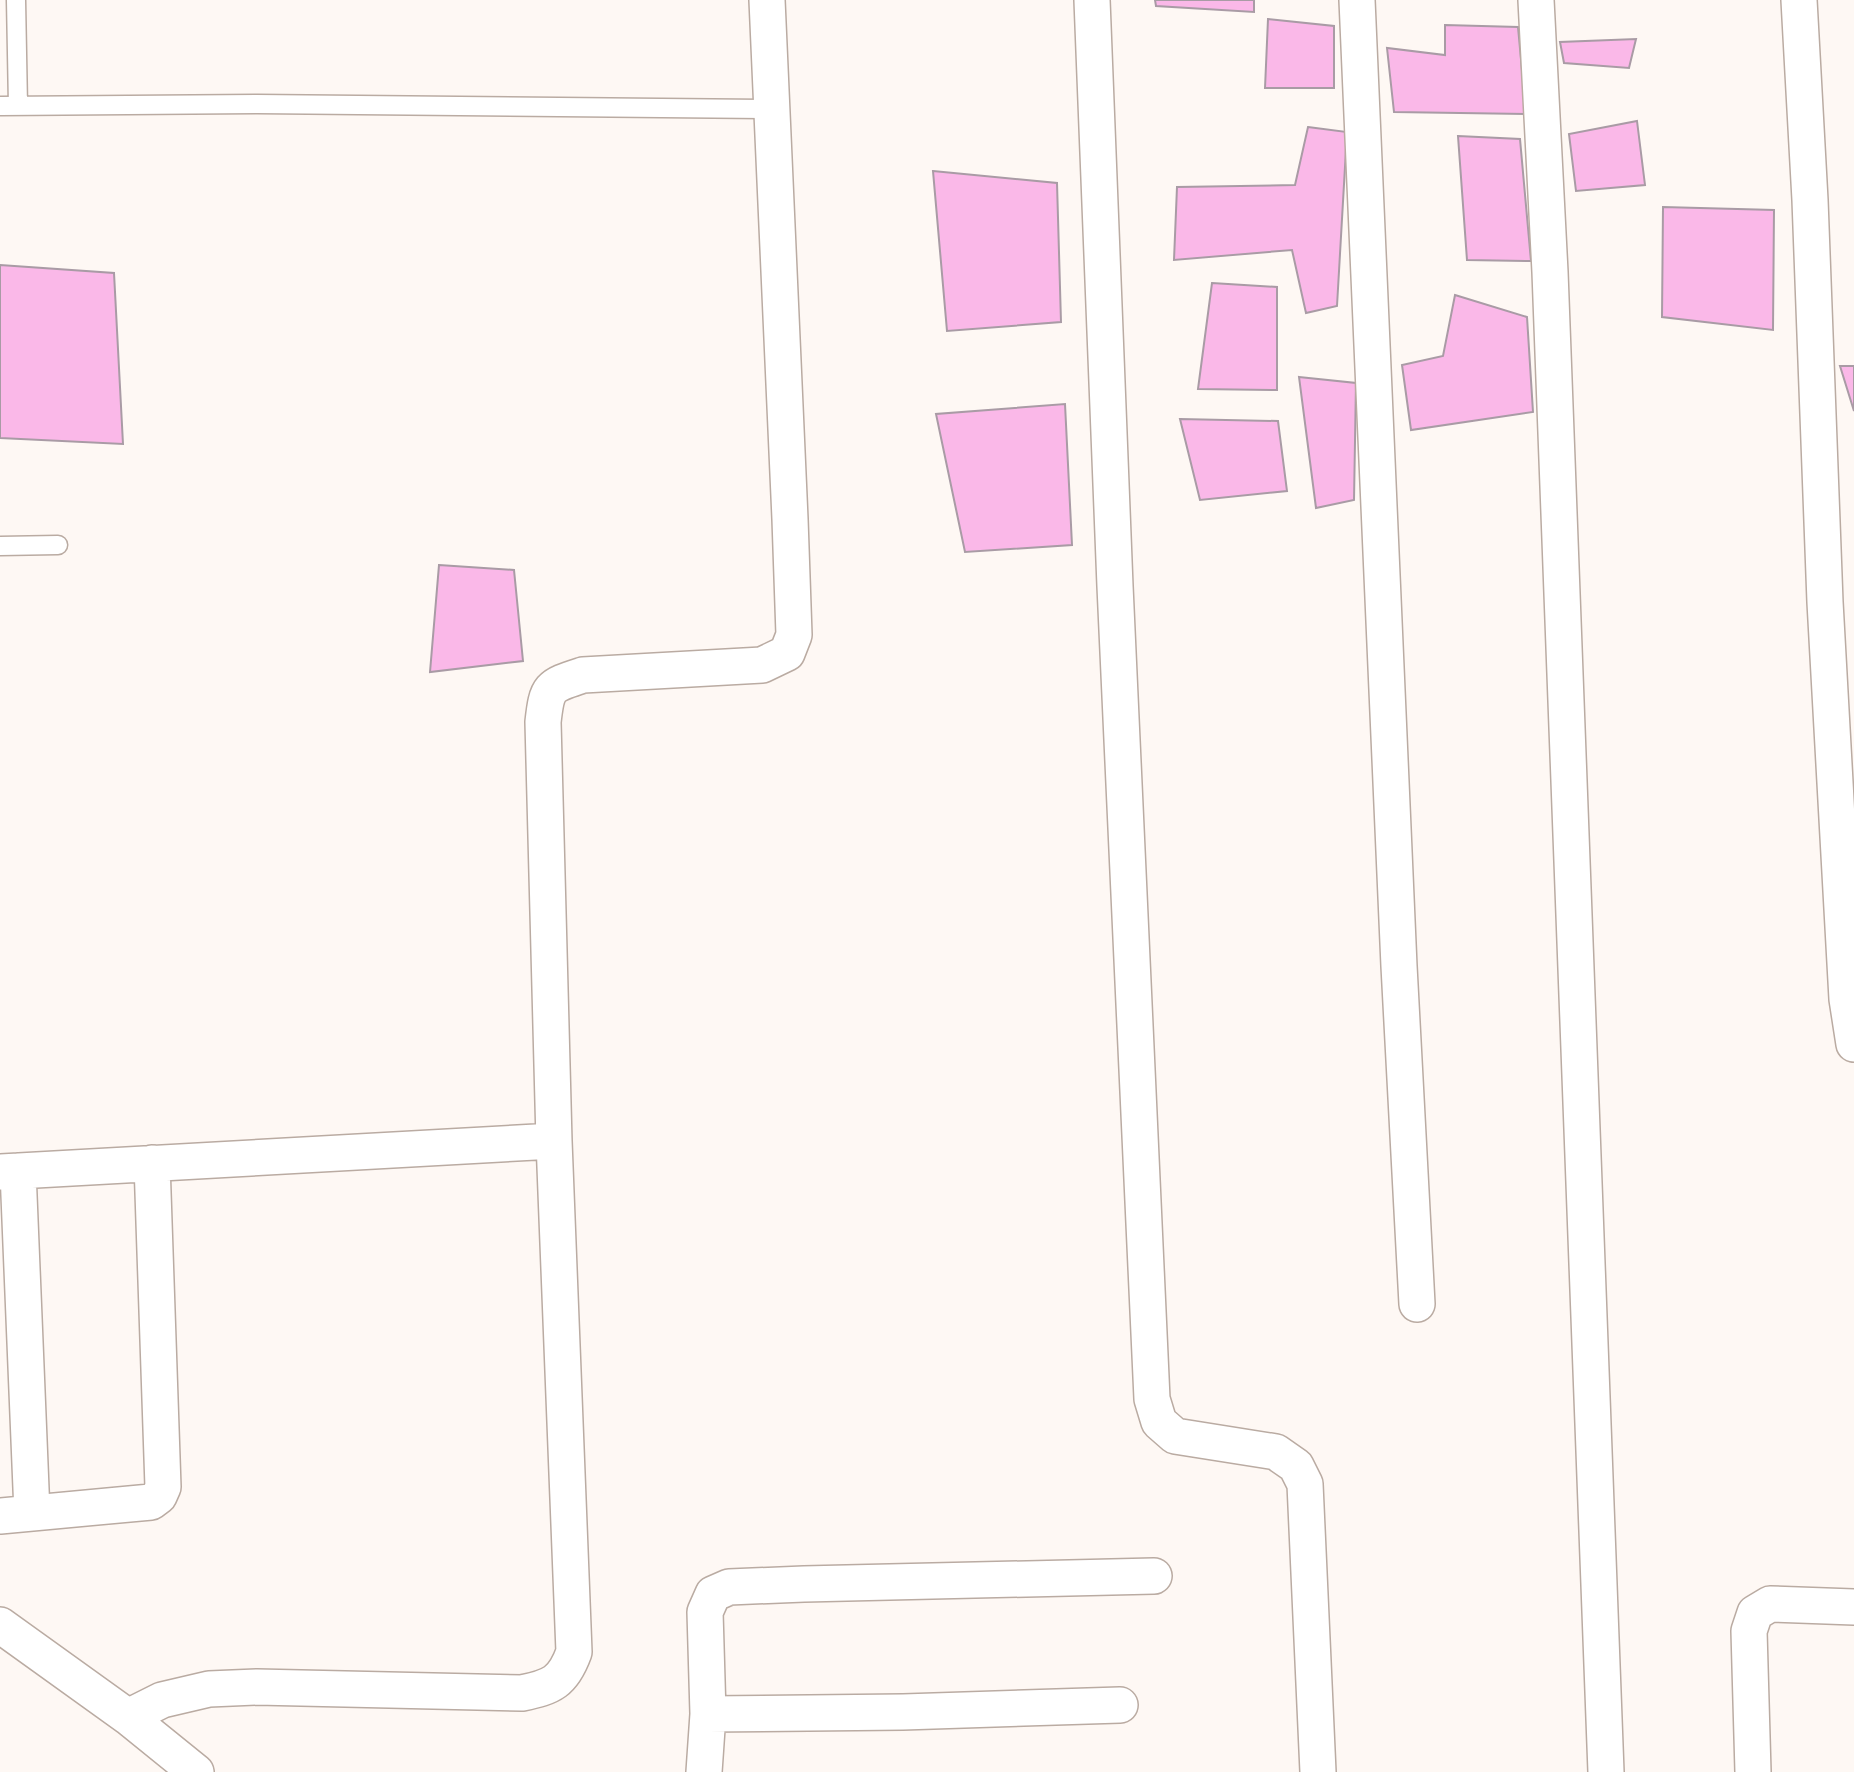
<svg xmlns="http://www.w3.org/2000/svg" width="1854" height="1772" viewBox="0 0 1854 1772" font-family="Karla,sans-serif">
  <rect width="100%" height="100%" fill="#fef8f4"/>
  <path fill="#fab8e8" stroke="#a99ba5" stroke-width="2" d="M1155 0H1254V12L1156 6Z
    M1268 19 1334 26V88H1265Z
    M1445 25 1518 27 1526 114 1394 112 1387 48 1445 55Z
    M1636 39 1629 68 1564 63 1560 42Z
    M1637 121 1645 185 1576 191 1569 134Z
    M1308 127 1347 132 1337 306 1306 313 1292 250 1174 260 1177 187 1295 185Z
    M1458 136 1520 139 1531 261 1467 260Z
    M933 171 1057 183 1061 322 947 331Z
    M1663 207 1774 210 1773 330 1662 317Z
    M0 265 114 273 123 444 0 438Z
    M1212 283 1277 287V390L1198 389Z
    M1455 295 1527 317 1533 412 1411 430 1402 365 1443 356Z
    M1840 366H1854V411Z
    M1299 377 1356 383 1354 500 1316 508Z
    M1065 404 1072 545 965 552 936 414Z
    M1180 419 1278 421 1287 491 1200 500Z
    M439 565 514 570 523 661 430 672Z"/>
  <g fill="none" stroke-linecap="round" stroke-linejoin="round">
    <defs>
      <path id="lane" d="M16 0 18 106
        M0 106 257 104 771 109
        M0 546 58 545"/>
      <path id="street" d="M1092 0 1115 586 1152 1399 1159 1422 1175 1436 1276 1452 1296 1466 1305 1484 1318 1772
        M1357 0 1399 966 1417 1304
        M1536 0 1550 272 1606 1772
        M1799 0 1810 200 1825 602 1847 999 1854 1044
        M18 1171 32 1513
        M0 1172 554 1141
        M0 1516 151 1502 159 1496 163 1487 152 1163
        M0 1625 128 1717 196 1772
        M708 1714 903 1712 1120 1705
        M128 1717 162 1700 209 1689 257 1687 522 1693C552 1687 563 1682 574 1652L554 1141 543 722C547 686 549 686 583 675L762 665 787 653 794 635 790 519 767 0
        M704 1772 708 1714 705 1612 713 1594 729 1587 804 1584 1154 1576
        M1753 1772 1749 1631 1755 1613 1770 1604 1854 1607"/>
    </defs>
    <use href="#lane" stroke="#baaba2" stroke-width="21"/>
    <use href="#street" stroke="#baaba2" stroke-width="38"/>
    <use href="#lane" stroke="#fff" stroke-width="18"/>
    <use href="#street" stroke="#fff" stroke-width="35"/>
  </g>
</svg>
